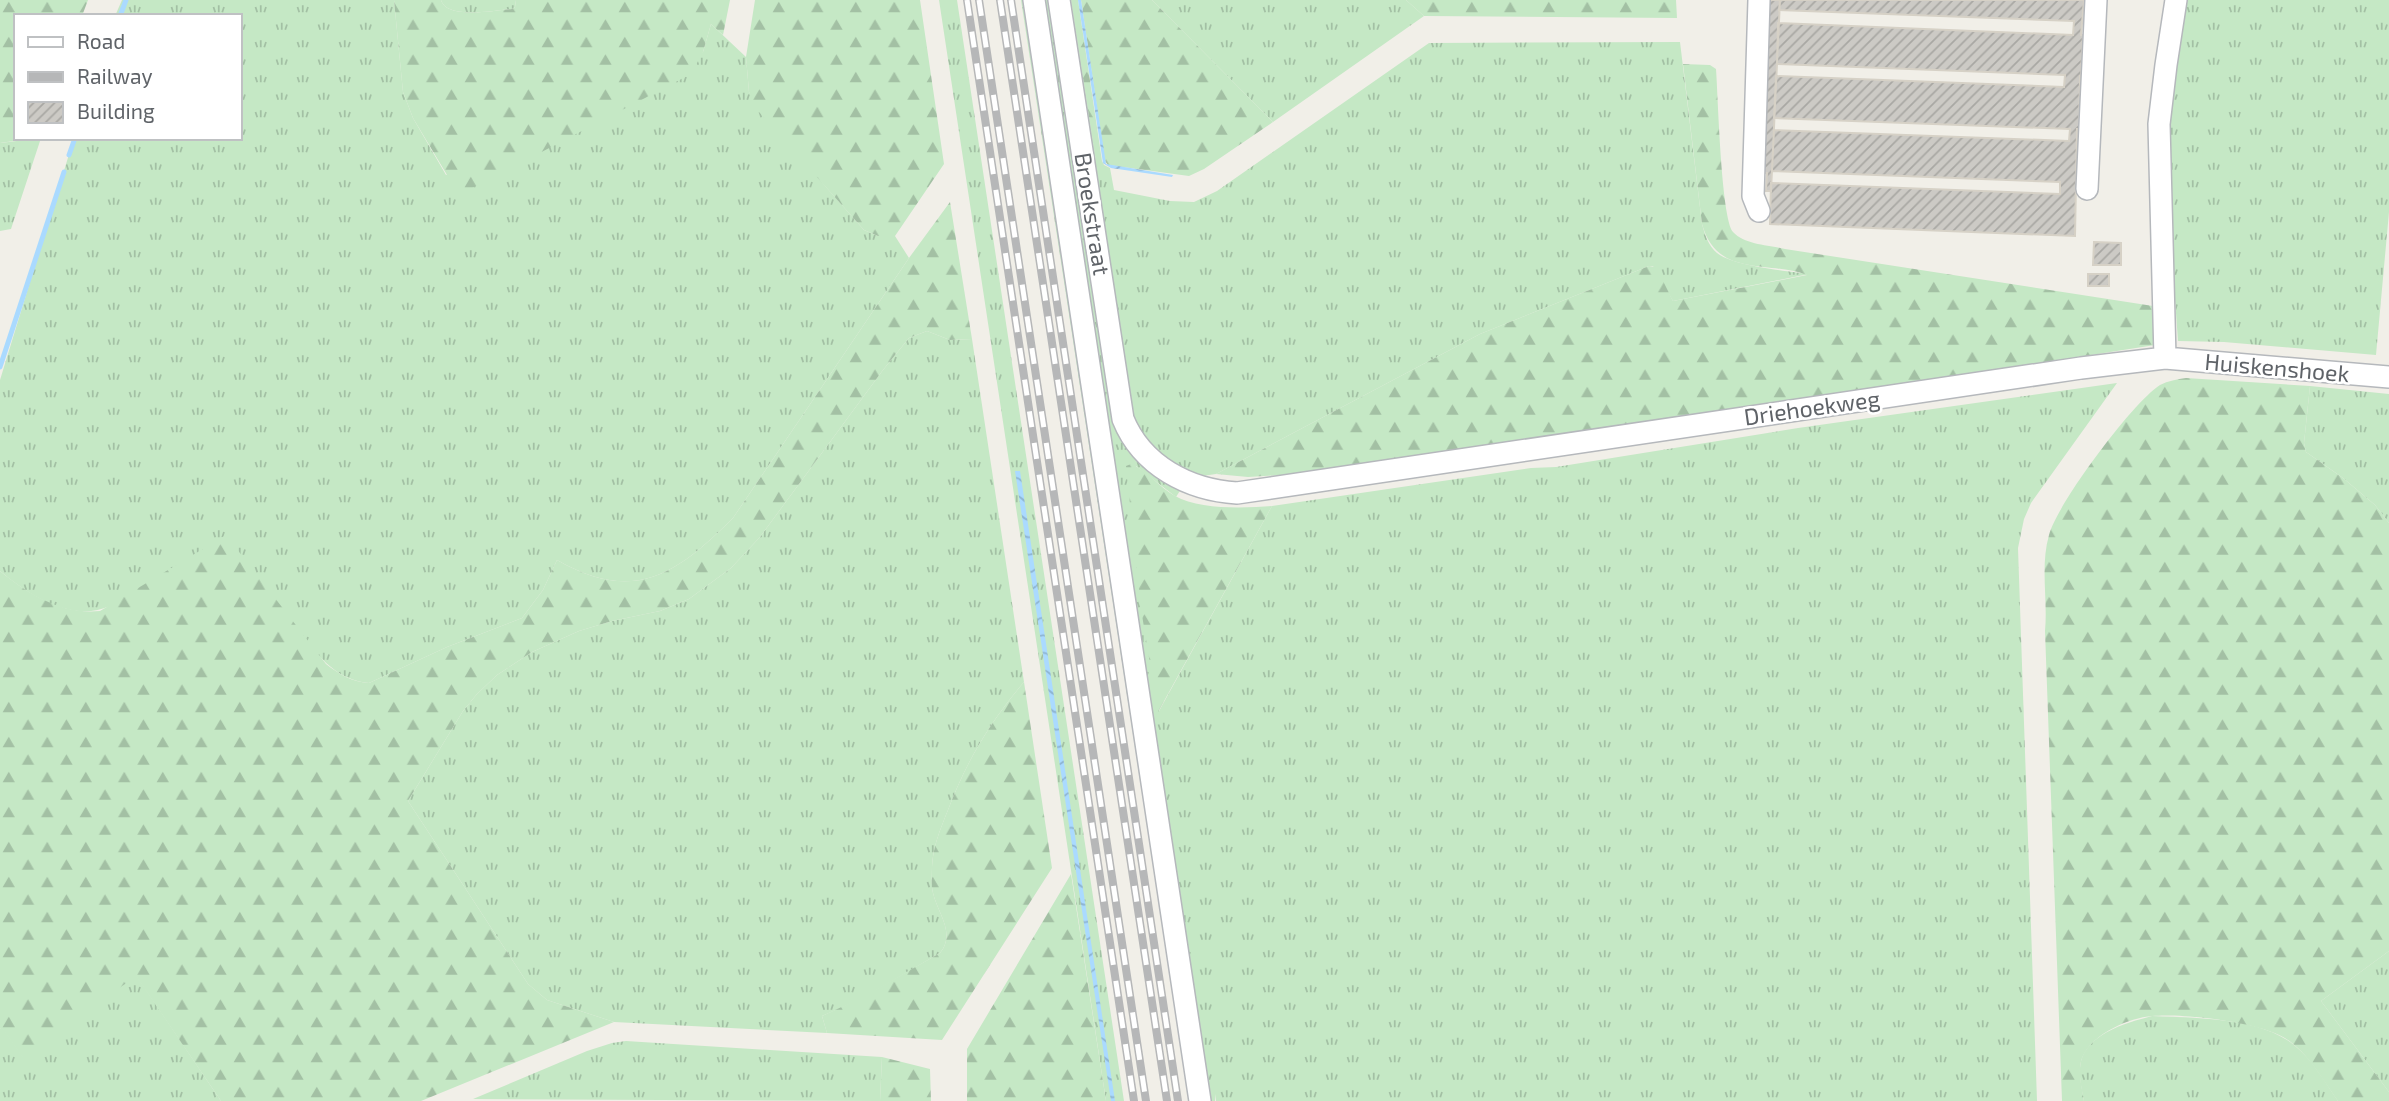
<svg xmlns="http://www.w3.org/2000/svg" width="2389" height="1101" viewBox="0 0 2389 1101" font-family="'Exo 2',sans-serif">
  <defs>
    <pattern id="grass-tufts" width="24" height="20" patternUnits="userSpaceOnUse" patternTransform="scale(1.75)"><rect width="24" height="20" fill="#c5e8c5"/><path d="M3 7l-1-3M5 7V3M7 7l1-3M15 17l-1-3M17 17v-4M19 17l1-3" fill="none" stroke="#a3c0a4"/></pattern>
    <pattern id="forest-firs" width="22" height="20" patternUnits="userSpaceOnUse" patternTransform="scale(1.75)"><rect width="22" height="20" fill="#c5e8c5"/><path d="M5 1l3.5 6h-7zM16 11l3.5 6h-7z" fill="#a3c0a4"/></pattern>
    <pattern id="water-waves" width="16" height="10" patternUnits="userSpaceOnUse" patternTransform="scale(1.75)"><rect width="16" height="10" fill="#aadaff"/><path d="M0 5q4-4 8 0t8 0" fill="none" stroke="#8eb4d2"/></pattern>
    <pattern id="building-hatch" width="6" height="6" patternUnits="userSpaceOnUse" patternTransform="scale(1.75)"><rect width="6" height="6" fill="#cccac5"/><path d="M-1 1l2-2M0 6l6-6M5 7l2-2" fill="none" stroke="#a9a8a4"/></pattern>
  </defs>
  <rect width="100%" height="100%" fill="#f1efe8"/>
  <path fill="url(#grass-tufts)" d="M122 0H394L403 92 413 118 446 175 703 52 711 24 746 57 749 92 826 187 864 230 878 236H895L909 258 733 518C676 575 634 604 557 560L543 590 522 618 447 647 369 683C346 681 329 668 315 651L110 606C71 623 29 595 0 571V380L74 138H240V16H115Z
    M441 0H516L515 7 512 9C494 10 447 20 441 0Z
    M939 0H957L1124 1101H1106Z
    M1021 0H1055L1117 408 1183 486 1176 497 1136 466 1159 711 1272 506 1531 468 1556 467 1798 428 2117 383 2031 503 2024 519 2018 548 2037 1101H1216L1215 1094V1101H1189Z
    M1063 0H1071L1096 161H1102L1104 165 1110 168 1114 190 1170 201 1194 202 1217 191 1429 43 1680 42 1702 224C1705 235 1708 245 1717 253 1733 266 1787 271 1809 274L1673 301 1653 266H1649L1480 334 1216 474 1188 478 1179 474 1131 426Z
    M1152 0H1406L1424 16 1273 122Z
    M2185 0H2389V212L2376 355 2224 342 2178 341 2167 188 2171 91Z
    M41 138 11 229 0 231V143Z
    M927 331 950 340 972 339 1024 682C990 722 966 762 948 810 940 830 933 846 932 867 932 875 931 885 933 893 938 914 956 933 940 953L861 999 822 1016 827 1033 614 1022 547 1000 528 984 408 801 463 711 477 694 497 675 532 652 579 631 612 621 660 611 689 599 731 568 760 537 883 370 909 338Z
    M2310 386 2389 394V523L2375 505 2343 478 2306 452 2304 443Z
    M2389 951V1092L2321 1001Z
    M136 975 221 1101H0V1029L2 1027 23 1057Z
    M2152 1016C2194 1018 2260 1017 2294 1045 2312 1059 2325 1082 2338 1101H2084C2082 1091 2079 1078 2080 1068 2082 1035 2125 1023 2152 1016Z
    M626 1041 882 1057 880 1101 473 1099 587 1051 612 1043Z"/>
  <path fill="url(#forest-firs)" d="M0 0H88L82 16H16V138H34L0 143Z
    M394 0H441C447 20 494 10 512 9L515 7 516 0H730L723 35 711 24 703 52 691 74 459 195 413 118 403 92Z
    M755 0H920L944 164 895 236H878L864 230 759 112 749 92 746 57Z
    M1071 0H1078L1102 161 1096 162Z
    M1081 0H1152L1273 122 1204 169 1189 176 1108 165 1105 161Z
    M1406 0H1676L1677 18 1424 16Z
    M1683 64 1710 65 1716 69C1718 95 1721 217 1733 232 1745 245 1769 245 1785 249L2153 306 2155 345 1346 471 1248 477 1216 474 1480 334 1649 266 1656 267 1673 301 1807 275C1766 260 1717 278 1702 224Z
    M950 202 972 339 950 340 927 331 909 338 883 370 760 537 731 568 689 599 660 611 612 621 579 631 532 652 497 675 477 694 463 711 408 801 528 984 547 1000 614 1022 421 1101H221L136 976 23 1058 2 1028 0 1029V571C28 594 62 615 100 611L226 535 326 664C339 674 352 682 369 683L447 647 522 618 543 590 557 560C634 604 676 575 733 518L909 258Z
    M2186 378 2310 386 2304 443 2306 452 2343 478 2375 505 2389 523V951L2321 1001 2389 1092V1101H2338C2322 1079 2307 1051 2283 1037 2257 1022 2182 1013 2152 1016 2129 1018 2095 1033 2084 1054 2076 1067 2082 1087 2084 1101H2062L2045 631C2048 599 2040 567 2049 535 2057 504 2133 402 2160 385 2168 381 2177 379 2186 378Z
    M1131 464C1148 471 1159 487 1175 496 1199 510 1245 508 1272 506L1158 712 1141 609 1126 466Z
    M1024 682 1052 868 942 1040 827 1033 822 1016 861 998 940 953C956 933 938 914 933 893 931 885 932 875 932 867 933 846 940 830 948 810 966 762 990 722 1024 682Z
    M1071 874 1106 1101H967V1049Z
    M882 1057 930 1069 931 1101H880Z"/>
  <path fill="url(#water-waves)" d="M1078 0H1081L1106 164 1173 175 1172 177 1111 168 1103 163Z
    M1015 471H1020L1115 1101H1111Z"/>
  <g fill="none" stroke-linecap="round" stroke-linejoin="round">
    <path stroke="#aadaff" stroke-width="5" d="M120 16 126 0
      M69 155 75 138
      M0 367 64 172"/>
  </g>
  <path fill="url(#building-hatch)" stroke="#d6d1c6" stroke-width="2" d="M1764 0H1780L1771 191H1766L1767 173H1757Z
    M1780 0H2084L2081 35H2083L2081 76H2080L2079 129H2077L2075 236 1770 224 1771 183 2060 194V182L1772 171 1774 130 2069 141 2070 129 1774 118 1776 76 2064 87 2065 75 1777 64 1778 23 2073 35 2074 21 1779 10Z
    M2094 242 2121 243V265H2093Z
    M2088 274H2109V286H2088Z"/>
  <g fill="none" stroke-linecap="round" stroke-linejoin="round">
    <defs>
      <path id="minor" d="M1034 0 1200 1101
        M1059 0 1123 419C1142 466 1189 490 1237 493L2081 368 2165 358 2389 377
        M2087 189 2096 0
        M1759 211 1753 196 1759 0
        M2165 358 2159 124 2166 65 2176 0"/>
    </defs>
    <use href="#minor" stroke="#b5b8bc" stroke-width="24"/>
    <use href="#minor" stroke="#fff" stroke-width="21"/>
    <defs>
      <path id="rail" d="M967 0 1134 1101
        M979 0 1146 1101
        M1000 0 1167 1101
        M1011 0 1178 1101"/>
    </defs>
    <use href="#rail" stroke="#b6b7b8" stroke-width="8"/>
    <use href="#rail" stroke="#fff" stroke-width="5" stroke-dasharray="16" stroke-linecap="butt"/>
  </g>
  <g text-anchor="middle" stroke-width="5" stroke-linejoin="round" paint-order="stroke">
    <g font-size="23" fill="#5f6368" stroke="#fff">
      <text transform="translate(1092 214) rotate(81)" y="8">Broekstraat</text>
      <text transform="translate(2277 368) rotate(5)" y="8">Huiskenshoek</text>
      <text transform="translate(1812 408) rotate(-8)" y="8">Driehoekweg</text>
    </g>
  </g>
  <rect x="14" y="14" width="228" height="126" fill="#ffffff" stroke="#bfc1c3" stroke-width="2"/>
  <rect x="28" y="37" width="35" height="10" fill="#ffffff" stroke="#bfc1c3" stroke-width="2"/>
  <text x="77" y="49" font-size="21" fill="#5f6368">Road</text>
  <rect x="28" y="72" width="35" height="10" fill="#b6b7b8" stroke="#bfc1c3" stroke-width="2"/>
  <text x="77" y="84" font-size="21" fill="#5f6368">Railway</text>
  <rect x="28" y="102" width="35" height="21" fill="url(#building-hatch)" stroke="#bfc1c3" stroke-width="2"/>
  <text x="77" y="119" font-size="21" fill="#5f6368">Building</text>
</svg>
